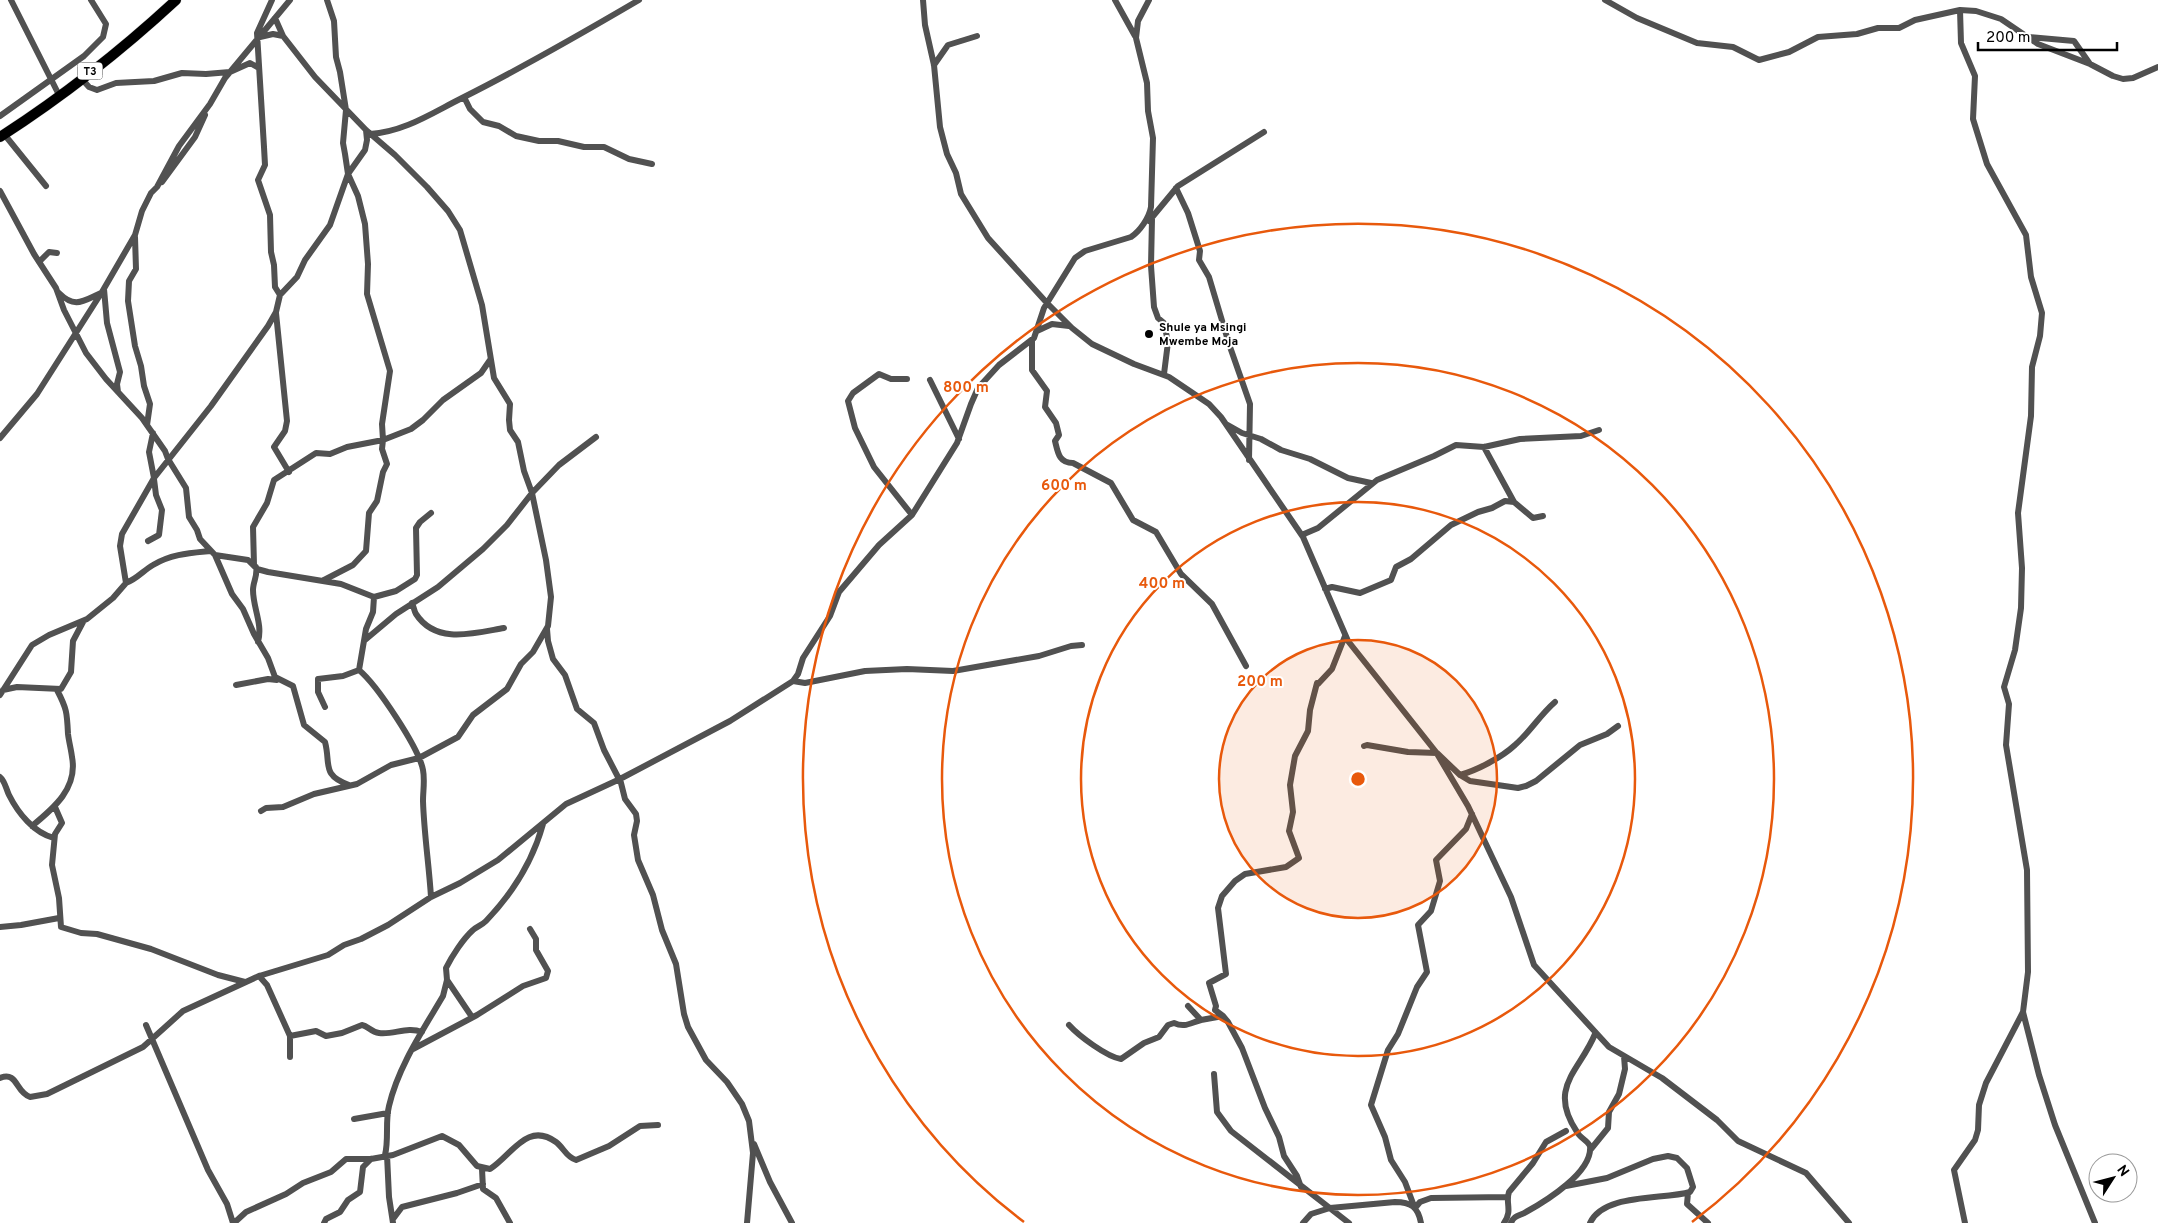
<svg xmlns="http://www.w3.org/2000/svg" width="2158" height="1223" viewBox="0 0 2158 1223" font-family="Overpass,sans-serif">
  <rect width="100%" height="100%" fill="#fff"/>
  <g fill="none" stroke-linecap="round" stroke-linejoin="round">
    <defs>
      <path id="highway" d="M0 137C62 97 122 50 176 0"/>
    </defs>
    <use href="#highway" stroke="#dbdbdb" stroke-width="11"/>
    <path stroke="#515151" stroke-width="6" d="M11 0 59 95
      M272 0 257 33 264 147 265 165 258 180 270 215 271 252 274 265 275 287 280 295
      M923 0 925 25 934 65 940 127 947 154 956 173 961 194 988 238 1047 303 1072 328 1092 344 1134 364 1169 377 1209 404 1221 417 1303 537 1348 641 1436 752 1468 806 1511 897 1534 965 1609 1047 1662 1078 1717 1120 1738 1141 1806 1173 1849 1223
      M1115 0 1135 36
      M1605 0 1637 18 1697 43 1733 47 1759 60 1789 52 1818 37 1857 34 1878 28H1899L1915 20 1960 10 1976 11 2001 19 2038 44 2090 64 2113 76 2123 79 2133 78 2158 67
      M1960 10 1961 43 1975 76 1973 119 1987 164 2026 235 2031 277 2042 313 2040 336 2032 367 2031 416 2018 513 2022 568 2021 608 2015 650 2004 687 2009 704 2006 745 2027 870 2028 972 2023 1012 2039 1075 2055 1125 2095 1223
      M260 37 273 34 283 36
      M2029 37 2074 41 2090 64
      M934 65 948 45 977 36
      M81 78 89 87 97 90 116 83 154 81 182 73 206 74 230 72 250 63 259 68
      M464 97 470 109 483 122 499 126 516 136 539 141H558L584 147H604L629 159 652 164
      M0 116 84 56 103 37 106 24 91 0
      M4 134 46 186
      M370 134C404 132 432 113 462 98 522 68 581 34 639 0
      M162 182 195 137 205 115
      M1176 188 1188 213 1200 251 1199 260 1209 277 1229 344 1250 404 1249 460
      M0 191 34 254 56 288 64 310 86 353 106 379 142 418 165 451 168 459 186 488 189 517 197 530 200 539 215 555 232 594 243 609 254 634 268 658 275 677 293 686 304 725 325 742C331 764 321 775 349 785
      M1152 219 1151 266 1154 307 1158 318 1164 323 1168 342 1164 374
      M1149 221 1178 186 1264 132
      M135 237 136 269 129 281 128 301 135 346 141 366 144 386 150 404 147 425
      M39 262 49 252 57 253
      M104 289 107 323 120 372 117 384 118 392
      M59 293C75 309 83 301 101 293
      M276 313 287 421 285 431 274 447 289 472
      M1037 331 1052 324 1069 326
      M1032 340V370L1047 391 1045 407 1056 423 1059 435 1055 441C1058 453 1059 463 1073 463L1111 483 1133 520 1156 532 1181 574 1212 604 1246 666
      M907 379H891L879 374 853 393 848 401 855 428 874 467 912 515
      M930 380 959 439
      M1226 424 1242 433 1261 439 1281 450 1310 459 1348 478 1371 483
      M153 433 149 452 154 478
      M0 438 37 394 102 292 135 235 142 211 151 193 157 187 179 146 210 104 225 78 290 0
      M1484 447 1514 502 1533 518 1543 516
      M1303 537 1304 534 1318 528 1377 480 1434 456 1456 445 1484 447 1520 439 1581 436 1599 430
      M148 541 159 535 162 510 156 495 154 479
      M215 555 248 560 257 569 268 572 341 584 374 597 396 591 415 579 417 575 416 528 420 522 431 513
      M254 565 253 527 267 503 274 480 316 453 330 454 347 447 383 440 382 424 390 371 367 294 368 264 365 224 358 196 348 174 345 154 343 143 346 110 340 72 336 57 334 21 327 0
      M256 567C258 575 253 582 253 590 253 608 263 624 258 642
      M324 580 353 565 366 551 369 513 377 501 383 472 387 464 382 449 383 440 411 429 423 420 443 400 481 373 490 360
      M126 583C137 579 144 570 153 565 171 554 190 553 210 551
      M1325 589 1332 587 1360 593 1391 580 1396 567 1411 559 1451 525 1478 512 1492 508 1505 501 1514 502
      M412 603C414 607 414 611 416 614 436 645 475 633 504 628
      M547 629 548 641 553 659 565 675 577 709 594 723 604 750 619 779
      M365 640 396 614 438 587 483 549 507 525 532 493 559 465 596 437
      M359 670C377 685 419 748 423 770 425 780 423 791 423 801 424 833 429 865 431 897
      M359 670 366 629 373 612 374 597
      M793 681 805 683 865 671 907 669 953 671 1039 656 1071 646 1082 645
      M1318 684 1332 669 1345 636
      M236 685 268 679 277 680
      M3 690 17 687 61 689 71 672 73 641 83 622
      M0 695 32 645 49 635 87 619 113 598 126 583 120 546 122 534 154 478 211 406 268 326 276 312 280 295 297 277 305 260 330 225 348 174 365 150 367 140 366 130
      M325 707 318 692V679L343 676 359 670
      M1364 746 1367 745 1408 752 1437 753 1460 775C1477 770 1501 758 1515 745 1530 732 1540 715 1555 702
      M1460 775 1470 781 1518 788 1526 786 1536 781 1580 745 1607 734 1618 726
      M0 777C5 781 6 789 9 795 18 813 34 833 54 838
      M620 779 625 799 636 814 637 821 634 835 638 860 653 895 662 930 676 964 684 1014 688 1027 706 1060 727 1082 742 1104 749 1121 753 1153 747 1223
      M55 807 62 823 55 834 52 865 59 898 61 927 81 933 97 934 151 949 218 975 245 982
      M261 811 266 808 283 807 314 794 357 784 391 765 419 758 458 737 473 715 507 689 521 664 533 652 548 626 551 597 546 560 532 493 524 471 518 442 510 430 509 420 510 404 494 378 482 305 460 230 448 211 427 187 395 155 366 130 315 77 283 36 275 18
      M32 826C54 808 78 788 72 757 71 749 69 742 68 734 67 713 67 709 57 690
      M0 927 21 925 59 918
      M259 976 267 985 290 1036V1057
      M447 980 472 1017
      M1188 1006 1201 1020 1223 1016 1228 1022 1242 1048 1265 1108 1279 1137 1284 1156 1297 1176 1301 1187
      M1223 1016 1215 1010 1216 1006 1209 983 1226 974 1218 908 1222 896 1235 881 1245 874 1286 867 1299 858 1289 831 1293 812 1290 785 1295 756 1308 731 1310 710 1317 683
      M146 1025 208 1170 227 1204 233 1223
      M1069 1025C1079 1036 1107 1057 1121 1059L1144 1043 1159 1037 1168 1025 1174 1023C1185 1028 1190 1023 1201 1020
      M290 1036 316 1031 326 1036 342 1033 362 1025C368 1026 371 1032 379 1033 394 1035 407 1026 422 1032
      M413 1049 477 1015 523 986 546 978 548 971 536 950V939L530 929
      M1214 1074 1217 1112 1231 1131 1349 1223
      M0 1078C18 1071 15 1092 30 1097L47 1094 143 1047 183 1011 259 976 328 955 344 945 361 939 388 925 431 897 460 883 498 860 566 804 620 779 730 721 793 681 798 674 803 658 830 616 839 592 879 545 912 515 957 443 971 404 978 388 999 365 1034 338 1044 308 1075 258 1085 251 1131 237C1140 231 1149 218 1151 207L1153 138 1148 111 1147 83 1136 38 1138 21 1149 0
      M354 1119 388 1113
      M754 1144 770 1182 792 1223
      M1591 1149 1608 1128 1609 1112 1619 1094 1625 1069 1624 1056
      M385 1155C389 1139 385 1122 389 1106 398 1067 423 1030 443 996L447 980 446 968C452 956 463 939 473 930 478 926 482 925 486 921 512 894 533 860 543 824
      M387 1155 389 1197 393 1223
      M482 1169 483 1189 496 1198 510 1223
      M1566 1186 1607 1178 1653 1159 1668 1156 1677 1158 1687 1168 1693 1187 1690 1192C1663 1200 1604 1193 1590 1223
      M1688 1193 1687 1204 1708 1223
      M1414 1206 1405 1182 1391 1160 1385 1137 1371 1105 1388 1050 1398 1034 1417 987 1427 972 1418 925 1431 911 1440 881 1436 860 1466 829 1472 814
      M1415 1208 1420 1202 1431 1198 1508 1197
      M393 1219 402 1207 457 1193 483 1184
      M234 1223 246 1212 286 1194 303 1183 331 1172 346 1159H371L393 1155 442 1136 459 1145 477 1166 490 1169C512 1155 527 1121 556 1142 564 1148 566 1157 576 1160L609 1146 640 1126 658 1125
      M324 1223 326 1219 340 1212 348 1200 360 1192 363 1167 371 1159
      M1303 1223 1311 1214 1330 1208 1395 1202C1411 1202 1418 1207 1421 1223
      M1504 1223C1513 1210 1505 1203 1509 1192L1533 1163 1546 1142 1566 1131
      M1511 1223C1514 1215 1520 1216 1526 1212 1546 1201 1593 1172 1590 1146 1587 1140 1580 1138 1577 1132 1547 1087 1580 1071 1595 1034
      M1965 1223 1954 1170 1975 1140 1978 1130 1979 1105 1986 1083 2023 1012"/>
    <use href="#highway" stroke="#000" stroke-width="10"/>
  </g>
  <circle cx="1358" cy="779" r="139" fill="#e8590c" fill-opacity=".12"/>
  <g fill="none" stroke="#e8590c" stroke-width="2.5">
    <circle cx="1358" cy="779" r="139"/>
    <circle cx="1358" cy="779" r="277"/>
    <circle cx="1358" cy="779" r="416"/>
    <path d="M1024 1222A555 555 0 1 1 1692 1222"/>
  </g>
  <circle fill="#000" stroke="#fff" stroke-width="2" cx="1149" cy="334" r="5"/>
  <g text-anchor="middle" stroke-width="4" stroke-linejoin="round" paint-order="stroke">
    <rect fill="#fff" stroke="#4c4c4c" stroke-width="1" x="77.5" y="62.5" width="25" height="17" rx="4"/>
    <g font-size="11" font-weight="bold" fill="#000">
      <text x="90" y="75">T3</text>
    </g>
    <g font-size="12" font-weight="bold" fill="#000" stroke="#fff" text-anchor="start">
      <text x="1159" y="331">Shule ya Msingi<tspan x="1159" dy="14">Mwembe Moja</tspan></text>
    </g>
  </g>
  <circle cx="1358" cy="779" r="8" fill="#e8590c" stroke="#fff" stroke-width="2.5"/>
  <g font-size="15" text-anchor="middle" font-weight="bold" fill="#e8590c" stroke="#fff" stroke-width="4" stroke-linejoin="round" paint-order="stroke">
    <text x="966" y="392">800 m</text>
    <text x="1064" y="490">600 m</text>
    <text x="1162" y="588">400 m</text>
    <text x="1260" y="686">200 m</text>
  </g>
  <g transform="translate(2113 1178) rotate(54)"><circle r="24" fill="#ffffff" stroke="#999999"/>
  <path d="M0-4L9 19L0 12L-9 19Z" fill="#000000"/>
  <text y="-8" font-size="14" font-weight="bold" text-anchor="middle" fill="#000000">N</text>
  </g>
  <path d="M1978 42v8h139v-8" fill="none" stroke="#000000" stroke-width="2.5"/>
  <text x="1986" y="42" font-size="15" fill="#000000" stroke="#ffffff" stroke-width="4" paint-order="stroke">200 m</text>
</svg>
